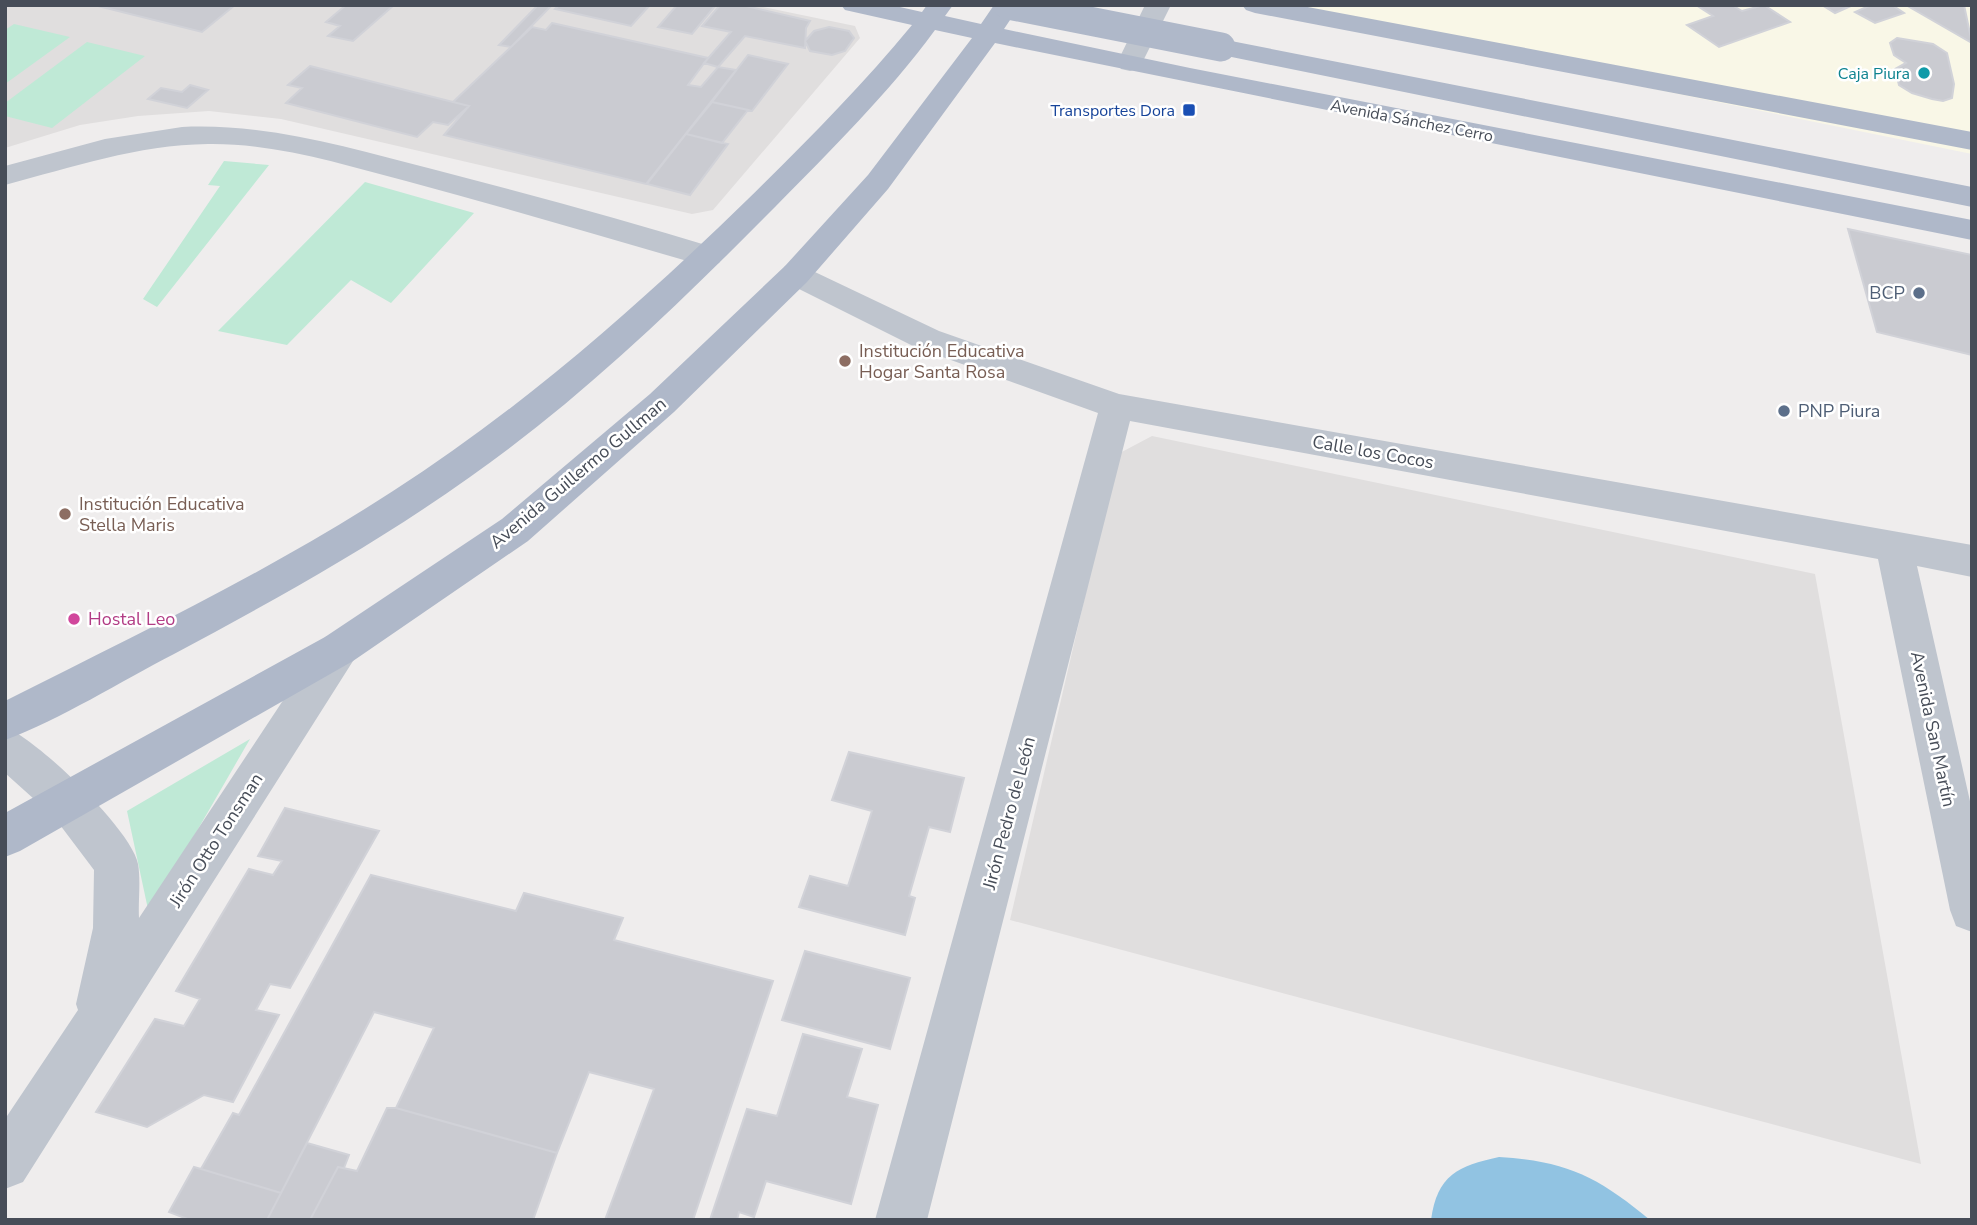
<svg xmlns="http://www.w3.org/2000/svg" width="1977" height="1225" viewBox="0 0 1977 1225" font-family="'Nunito Sans',sans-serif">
  <rect width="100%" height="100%" fill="#efeded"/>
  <path fill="#f9f7e7" d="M1241 5H1972V154Z"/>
  <path fill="#e0dede" d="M5 5H754L855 26 860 38 713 210 692 214 281 119 209 111 138 116 80 125 5 148Z
    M1152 436 1815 574 1921 1164 1010 920 1118 454Z"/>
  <path fill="#bfe9d6" d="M14 24 70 37 5 84V30Z
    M87 42 145 56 52 128 5 116V103Z
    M224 161 269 165 157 307 143 299 220 186 208 185Z
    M365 182 474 213 391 303 351 280 287 345 218 331Z
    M250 739 149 914 127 811Z"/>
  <path fill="#91c3e2" d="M1499 1157C1567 1161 1598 1177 1650 1220H1431C1437 1175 1458 1166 1499 1157Z"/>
  <path fill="#cacbd1" stroke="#d1d2d8" stroke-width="2" d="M94 5H235L202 32Z
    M346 5H394L353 41 328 36 340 26 326 22Z
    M538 5H552L511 47 499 45Z
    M559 5H650L631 26 555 9Z
    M677 5H716L692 34 658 27Z
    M720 5H742L810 21 806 28 805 48 745 36 718 67 704 63 731 32 702 26Z
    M1696 5H1732L1742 11 1764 5 1790 22 1719 47 1687 25 1713 16Z
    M1822 5H1853L1835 13Z
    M1871 5H1892L1904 13 1875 23 1855 12Z
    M1906 5H1964L1972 43Z
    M552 23 708 58 688 85 701 87 718 67 736 70 646 184 444 135 469 106 453 102 532 27 546 30Z
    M829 27 849 31 854 38 845 51 832 55 810 51 805 41 814 31Z
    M1897 38 1933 44 1947 53 1954 84 1952 98 1943 101 1932 99 1912 93 1899 85 1895 69 1906 63 1894 55 1890 43Z
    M748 55 788 64 752 111 712 102Z
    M310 66 453 102 469 106 448 125 433 122 417 137 286 103 302 88 288 85Z
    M190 85 208 90 187 108 148 99 161 88 182 92Z
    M712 102 748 110 722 143 686 134Z
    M686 134 728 144 690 195 647 184Z
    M1848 229 1972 255V355L1877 332Z
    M849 752 964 778 950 832 929 827 909 896 915 898 905 935 799 907 810 876 848 886 872 811 832 800Z
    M285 808 379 831 290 988 270 984 256 1010 279 1015 233 1102 204 1095 147 1127 96 1112 155 1019 184 1026 200 999 176 991 249 869 273 875 282 861 258 856Z
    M371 875 516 911 524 893 623 918 614 940 773 981 693 1220H605L654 1089 589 1072 557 1153 396 1108 434 1028 374 1012 281 1193 201 1169 233 1113 239 1115Z
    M805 951 910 978 890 1049 782 1020Z
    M803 1034 862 1049 847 1097 878 1105 851 1204 766 1181 754 1217 739 1212 737 1220H710L747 1109 777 1116Z
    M387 1108H396L557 1153 533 1220H310L338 1167 357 1171Z
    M307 1143 349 1155 344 1168 338 1167 310 1220H267Z
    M194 1167 201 1169 281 1193 267 1220H190L169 1212Z"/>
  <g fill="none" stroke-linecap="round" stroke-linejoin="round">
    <path fill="#bfc5ce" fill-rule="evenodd" d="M1145 5H1171L1139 69 1130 71 1121 69 1117 63Z
      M182 127C269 123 349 148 432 169 528 194 624 220 719 249L723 256 719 263 708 267C607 238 507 208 406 181 341 164 276 143 208 144 137 145 73 167 5 185V166L105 139Z
      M796 263 939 331 1119 394 1972 545V577L1917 566 1972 810V932L1956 926 1950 910 1878 559 1130 421 927 1220H875L1098 413 915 347 785 282 780 274 785 266Z
      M339 632 353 637 359 649 353 661 23 1182 5 1189V1119L78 1010 76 1004 93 928 94 870 54 817 5 773V727C37 739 132 830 138 864 141 881 138 901 139 918L325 637Z"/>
    <path fill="#afb8c9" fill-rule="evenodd" d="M841 5H891L922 12 927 5H953L945 16 981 24 994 5H1020L1004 29 1190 68 1972 220V240L995 43 888 189 807 282 674 412 528 541 353 661 20 851 5 857V813L325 637 502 519 650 394 785 266 868 175 972 38 935 30C888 94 831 150 776 206 680 303 581 399 470 477 376 544 275 600 174 654 120 682 61 719 5 740V701C136 635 270 571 393 491 522 408 637 307 747 200 804 144 861 87 912 25L845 10Z
      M1242 5H1297L1972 132V150L1255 13 1246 10Z
      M1221 39 1972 187V207L1212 53 1208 47 1212 41Z"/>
    <path stroke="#afb8c9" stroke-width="29" d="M1008 5 1221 47"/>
  </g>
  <circle fill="#0f9aa8" stroke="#fff" stroke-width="2.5" cx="1924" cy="73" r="7"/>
  <rect fill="#1a4fb4" stroke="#fff" stroke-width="2.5" x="1182" y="103" width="14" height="14" rx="3.5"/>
  <g fill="#5c6f8a" stroke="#fff" stroke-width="2.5">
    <circle cx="1919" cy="293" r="7"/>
    <circle cx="1784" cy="411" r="7"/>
  </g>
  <g fill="#8d6e63" stroke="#fff" stroke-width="2.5">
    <circle cx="845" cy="361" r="7"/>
    <circle cx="65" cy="514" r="7"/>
  </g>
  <circle fill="#d1479c" stroke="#fff" stroke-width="2.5" cx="74" cy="619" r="7"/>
  <g text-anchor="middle" stroke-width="5" stroke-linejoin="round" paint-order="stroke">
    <g font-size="16" fill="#0d838f" stroke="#fff" text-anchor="end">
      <text x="1910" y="79">Caja Piura</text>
    </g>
    <g font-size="16" fill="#164399" stroke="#fff" text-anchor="end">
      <text x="1175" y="116">Transportes Dora</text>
    </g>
    <g font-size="16" fill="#474d58" stroke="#fff">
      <text transform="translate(1412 120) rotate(11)" y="6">Avenida Sánchez Cerro</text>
    </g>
    <g font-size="18" fill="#4e5e75" stroke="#fff" text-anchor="end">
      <text x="1905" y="299">BCP</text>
      <text x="1798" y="417" text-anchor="start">PNP Piura</text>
    </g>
    <g font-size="18" fill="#785e54" stroke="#fff" text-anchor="start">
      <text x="859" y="357">Institución Educativa<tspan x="859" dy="21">Hogar Santa Rosa</tspan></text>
      <text x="79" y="510">Institución Educativa<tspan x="79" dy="21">Stella Maris</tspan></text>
    </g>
    <g font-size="18" fill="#474d58" stroke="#fff">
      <text transform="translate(1373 452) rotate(10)" y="6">Calle los Cocos</text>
      <text transform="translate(578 473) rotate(-40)" y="6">Avenida Guillermo Gullman</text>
      <text transform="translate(1933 729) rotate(78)" y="6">Avenida San Martín</text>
      <text transform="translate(1009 813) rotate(-75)" y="6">Jirón Pedro de León</text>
      <text transform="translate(216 840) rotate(-57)" y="6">Jirón Otto Tonsman</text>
    </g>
    <g font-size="18" fill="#b23c85" stroke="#fff" text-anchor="start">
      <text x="88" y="625">Hostal Leo</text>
    </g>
  </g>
  <rect width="1977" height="1225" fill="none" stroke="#474d58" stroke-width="14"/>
</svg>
